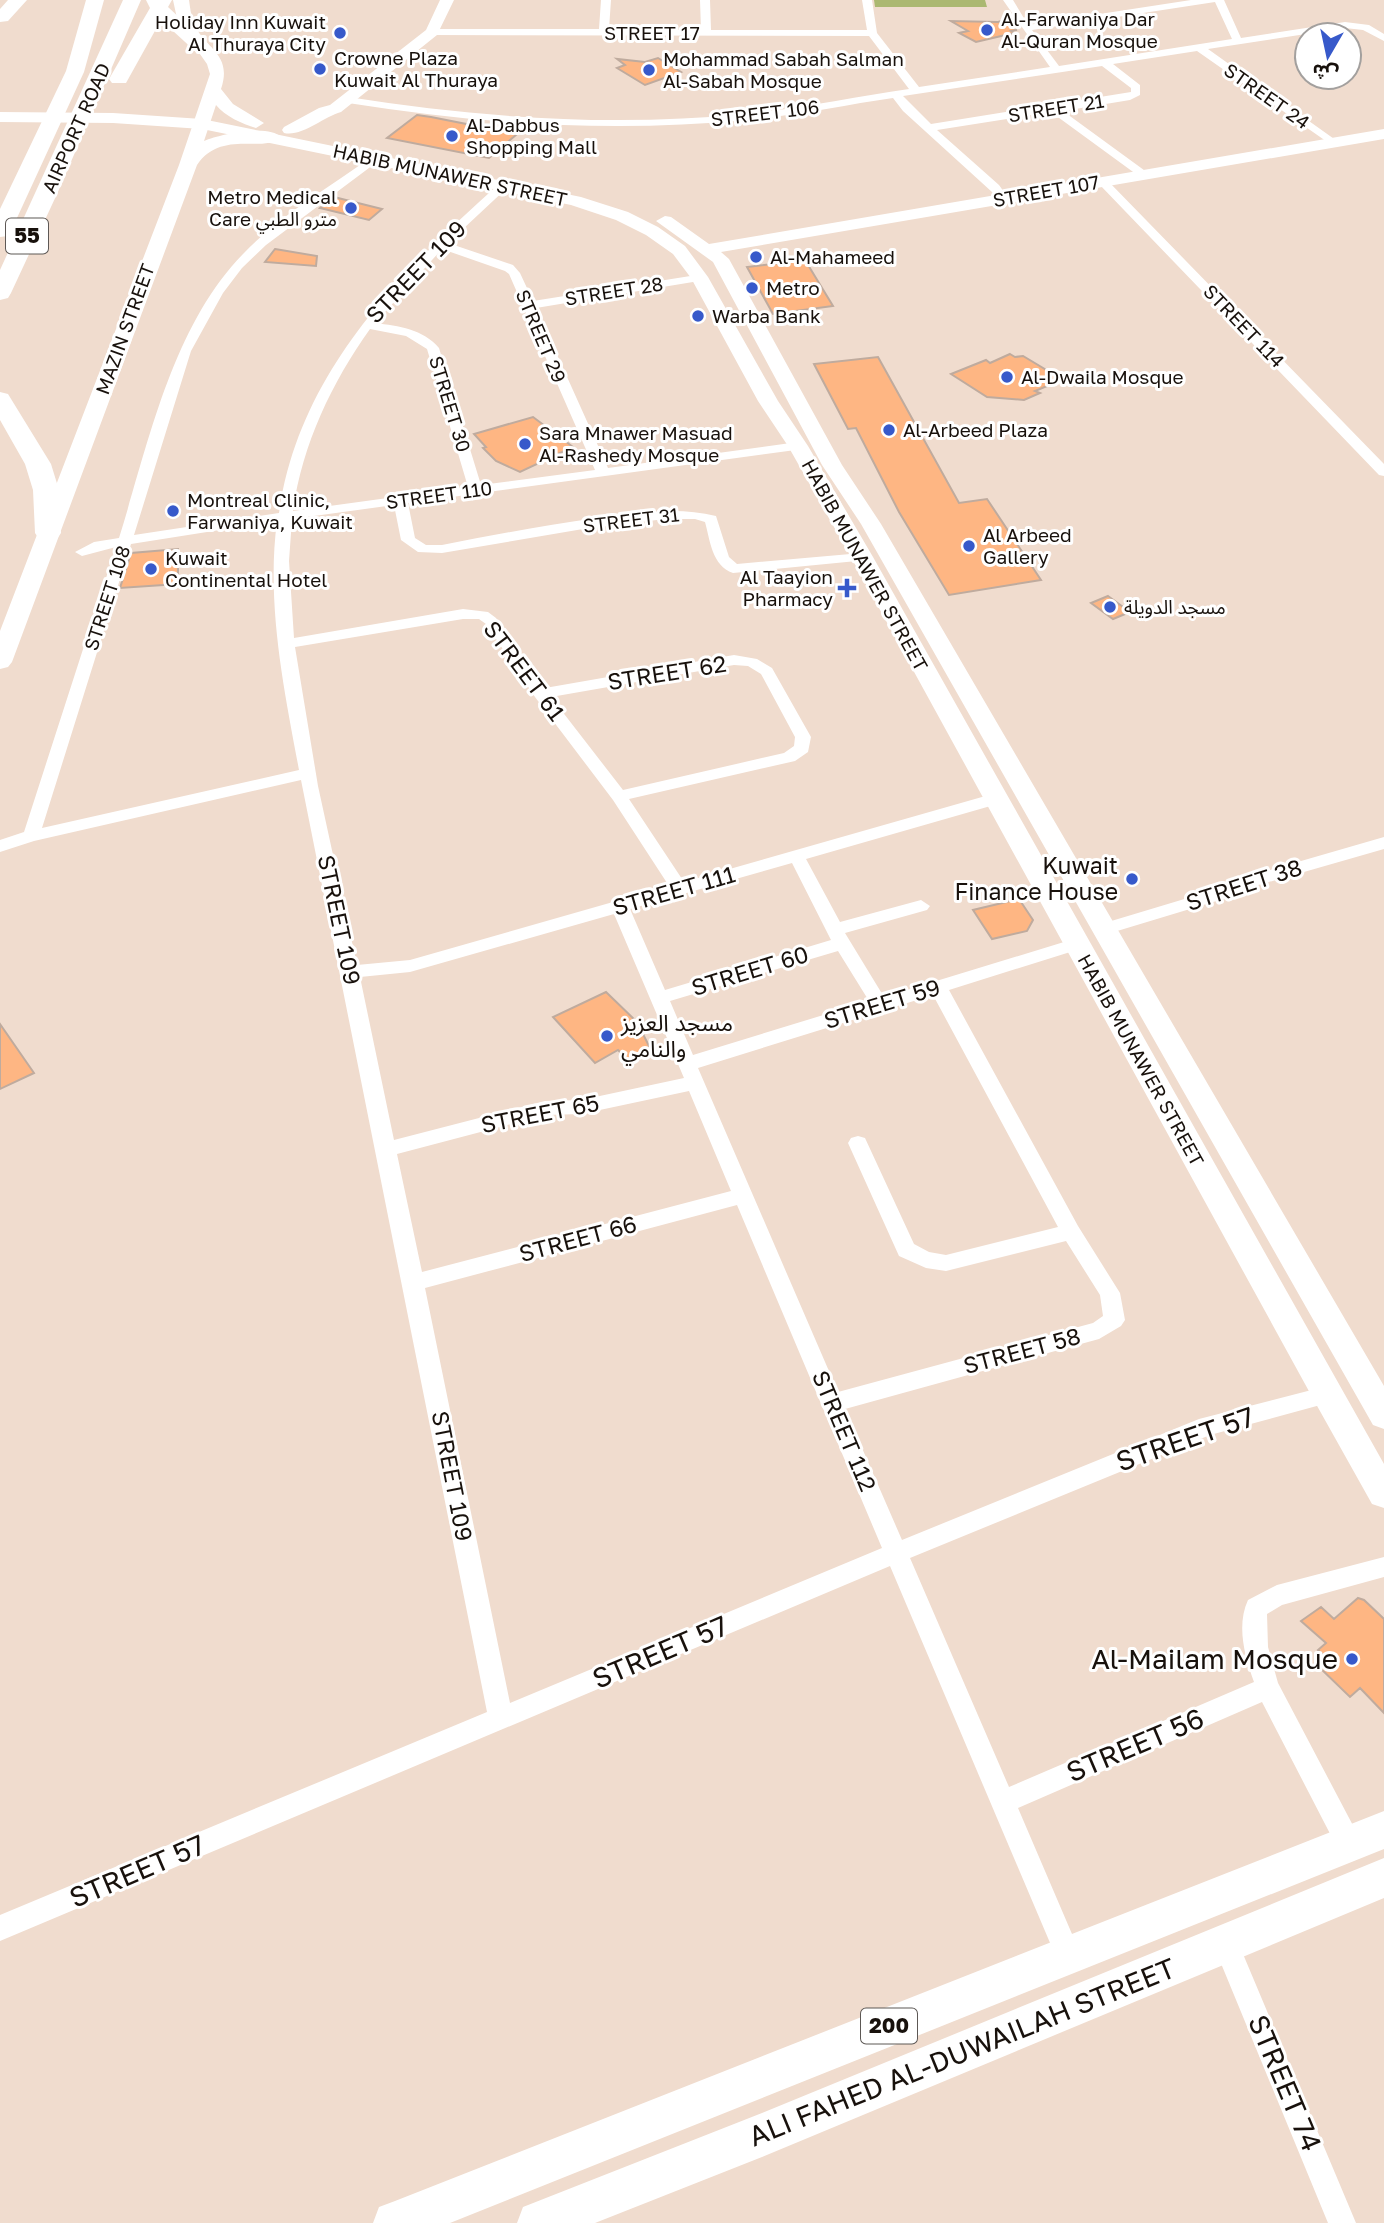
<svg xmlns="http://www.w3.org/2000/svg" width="1384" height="2223" viewBox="0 0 1384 2223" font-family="'Golos Text','Noto Sans Arabic',sans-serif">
  <rect width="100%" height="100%" fill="#f0dcce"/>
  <path fill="#abb871" d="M874 0H985L987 7H875Z"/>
  <path fill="#feb683" stroke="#bfab9e" stroke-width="2" d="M1012 18 1016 30 1011 31 1014 33 976 42 959 33 968 31 951 21 998 22Z
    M658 58 681 72 645 85 617 68 625 65 617 59 645 62Z
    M417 115 431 117 517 134 489 158 387 138Z
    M334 197 382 209 369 220 320 208Z
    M275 249 317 256 316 266 265 262Z
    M805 260 833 306 773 314 747 267Z
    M1010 354 1015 357 1023 356 1058 377 1053 380 1057 382 1035 391 1040 393 1024 400 987 397 951 374 986 360 990 363Z
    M878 357 959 503 987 499 1041 580 949 595 899 512 856 428 848 429 814 364Z
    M533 417 573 447 520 472 496 461 483 448 486 447 474 434Z
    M178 549V584L120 588 131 553Z
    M1108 596 1130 612 1113 619 1091 603Z
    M1019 899 1033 920 1027 931 992 939 973 910Z
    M606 992 637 1022 651 1050 628 1060 618 1050 595 1063 553 1017Z
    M0 1024 34 1073 0 1089Z
    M1358 1598 1364 1600 1384 1619V1713L1360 1688 1350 1697 1315 1663 1324 1656 1318 1650 1326 1643 1301 1621 1321 1607 1334 1619Z"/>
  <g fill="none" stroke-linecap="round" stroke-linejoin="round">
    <path fill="#fff" fill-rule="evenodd" d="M601 0H611L609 29 701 30 700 0H710L711 30H867L862 0H872L877 33 919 87 1050 67 1003 0H1013L1028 25 1191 0H1224L1241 38 1345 22 1369 25 1384 34V41L1363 30 1345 28 1208 49 1337 141 1339 143 1333 146 1197 51 1113 64 1140 85V95L1130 100 1063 111 1148 173V177H1140L1051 112 937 130 999 185 1009 199 1003 202 903 111 893 98C844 105 795 116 745 120 612 133 480 124 348 103L343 100 348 97C480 118 613 127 746 114 801 108 855 97 909 89L869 36 432 35 427 32 432 29H599ZM1215 2 1232 39 1059 66 1032 30ZM1102 66 1131 88V92L931 124 903 96Z
      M371 157 381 159 266 245 242 268 223 293 191 351 134 535 279 513C299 372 399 274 499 184L509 186 448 243 513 265 520 273 533 301 703 274V280L699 281 536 308 608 468 798 442 803 443V449L408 503 415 538 426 545H442C494 535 545 525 597 518 637 513 677 506 716 516L729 557 737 564 862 553 867 554 869 557 867 560 733 573C712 566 710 540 705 522L695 519H665L583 529 442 553 418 552 401 540 394 505 292 519 289 561 294 638 463 609 488 612 496 618 545 688 734 655 757 659 772 668 811 737 808 752 795 761 629 799 684 882 989 795H1001L1003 799 1001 803 806 859 840 922 921 900 930 906 927 910 845 933 884 997 1077 938 1083 940 1086 944 1083 948 949 990 1078 1226 1120 1293 1125 1320 1121 1326 1099 1339 845 1409 902 1540 1199 1419 1327 1386 1335 1389 1338 1395 1335 1401 1210 1435 910 1558 1009 1787 1254 1682C1245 1657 1236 1626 1248 1600L1277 1585 1384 1557V1577L1282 1605 1267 1614 1268 1647 1278 1683 1358 1835 1362 1844 1358 1853 1349 1857 1340 1853 1262 1702 1018 1808 1081 1955 1077 1964 1068 1968 1059 1964 890 1566 0 1941V1915L487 1712 301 780 34 841 0 852V840L24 832 116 547 82 556 75 552 94 542 119 538C149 442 172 326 244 253 280 215 329 188 371 157ZM442 249 505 271 509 274 595 470 481 485 439 348C423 329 399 326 375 323ZM370 329 406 336 427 349 468 487 293 511C302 445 332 382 370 329ZM277 521C266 604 284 689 299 770L42 828 131 544ZM463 619H479L486 624 535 697 613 800 669 886 410 960 357 965 318 786 295 647ZM734 665 748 666 761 674 795 737 794 746 784 753 623 790 551 697ZM792 863 831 940 665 990 630 909ZM614 914 684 1078 581 1100 545 1101 394 1140 360 977 410 972ZM838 951 869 1001 693 1055 670 1001ZM933 995 1058 1227 946 1255 929 1252 914 1244 865 1138 858 1136 851 1138 848 1143 899 1256 926 1268 946 1271 1066 1241 1100 1295 1103 1316 1093 1323 838 1392 698 1068ZM689 1091 731 1191 422 1272 397 1154 545 1115 581 1114ZM737 1205 882 1548 510 1703 425 1288Z
      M1099 180H1107L1384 464V476L1379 475 1099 184Z
      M1384 837V849L1241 890 1223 899 1104 935 1095 929 1098 925 1211 891 1229 882Z
      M1226 1931 1235 1935 1356 2223H1328L1213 1944 1217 1935Z"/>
    <path fill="#fff" fill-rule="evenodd" d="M440 0H454L437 35 341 112C323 117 302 137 284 133L282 130 284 127 319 108 330 105 426 30Z
      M0 112 113 113 202 119 581 197 628 212 658 227 685 246 708 277 778 401 808 446 873 557 1384 1464V1508L1372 1504 1316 1404 851 557 788 446 758 401 691 278 673 254 646 235 616 220 571 205 202 129 113 123 0 122Z
      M1384 129V139L721 252 729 259 842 465 881 524 1384 1386V1429L1373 1425 861 524 822 465 713 262 656 221 665 216 671 217 709 244Z"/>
    <path fill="#fff" fill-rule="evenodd" d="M173 0H189C190 7 191 15 193 22 205 50 233 53 221 89L233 104 264 123 256 128C242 124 225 116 216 105L204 141C220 134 269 124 281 137 265 154 221 129 197 165L12 662 8 667 0 669V631L179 165 210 74 207 64 178 23Z
      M1384 1811V1849L450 2223H373L379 2207 395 2201Z
      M1384 1858V1898L762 2157 595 2223H517L523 2207 762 2113Z"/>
    <path fill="#fff" fill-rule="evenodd" d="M8 0H27L8 21 0 22V9Z
      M86 0H104L84 72 11 231 8 236 0 237V209L66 71Z
      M123 0H141L57 194 11 293 8 298 0 300V270Z
      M146 0H172L168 7 212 48 203 54 196 52 161 20 126 83H112L109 79 150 8Z
      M0 392 8 394 51 464 59 490 61 533 57 539 48 541 39 539 35 533 33 490 25 464 0 420Z"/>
  </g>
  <g fill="#3759ca" stroke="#fff" stroke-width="2.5">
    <circle cx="987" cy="30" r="7"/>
    <circle cx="340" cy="33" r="7"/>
    <circle cx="320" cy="69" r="7"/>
    <circle cx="649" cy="70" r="7"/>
    <circle cx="452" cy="136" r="7"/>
    <circle cx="351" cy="208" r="7"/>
    <circle cx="756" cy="257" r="7"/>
    <circle cx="752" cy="288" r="7"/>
    <circle cx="698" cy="316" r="7"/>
    <circle cx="1007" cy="377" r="7"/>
    <circle cx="889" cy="430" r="7"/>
    <circle cx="525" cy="444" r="7"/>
    <circle cx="173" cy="511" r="7"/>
    <circle cx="969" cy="546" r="7"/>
    <circle cx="151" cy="569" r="7"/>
    <path d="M843.5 577.5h7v7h7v7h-7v7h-7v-7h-7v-7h7z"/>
    <circle cx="1110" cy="607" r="7"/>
    <circle cx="1132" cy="879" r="7"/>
    <circle cx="607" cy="1036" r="7"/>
    <circle cx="1352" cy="1659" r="7"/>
  </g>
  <g text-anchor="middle" stroke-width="6" stroke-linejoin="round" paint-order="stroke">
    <g font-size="19" fill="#18110c" stroke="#fff" text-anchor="start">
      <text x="1001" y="26">Al-Farwaniya Dar<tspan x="1001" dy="22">Al-Quran Mosque</tspan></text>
      <text x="326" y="29" text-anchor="end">Holiday Inn Kuwait<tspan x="326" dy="22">Al Thuraya City</tspan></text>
      <text x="334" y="65">Crowne Plaza<tspan x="334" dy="22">Kuwait Al Thuraya</tspan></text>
      <text x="663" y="66">Mohammad Sabah Salman<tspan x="663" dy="22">Al-Sabah Mosque</tspan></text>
      <text x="466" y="132">Al-Dabbus<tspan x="466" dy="22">Shopping Mall</tspan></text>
      <text x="337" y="204" text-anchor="end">Metro Medical<tspan x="337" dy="22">Care مترو الطبي</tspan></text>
      <text x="770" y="264">Al-Mahameed</text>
      <text x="766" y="295">Metro</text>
      <text x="712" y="323">Warba Bank</text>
      <text x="1021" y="384">Al-Dwaila Mosque</text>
      <text x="903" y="437">Al-Arbeed Plaza</text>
      <text x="539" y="440">Sara Mnawer Masuad<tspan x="539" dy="22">Al-Rashedy Mosque</tspan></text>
      <text x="187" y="507">Montreal Clinic,<tspan x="187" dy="22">Farwaniya, Kuwait</tspan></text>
      <text x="983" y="542">Al Arbeed<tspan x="983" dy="22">Gallery</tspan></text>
      <text x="165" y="565">Kuwait<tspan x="165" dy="22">Continental Hotel</tspan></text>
      <text x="833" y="584" text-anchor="end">Al Taayion<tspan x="833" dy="22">Pharmacy</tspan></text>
      <text x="1124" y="614">مسجد الدويلة</text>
    </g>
    <g font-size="19" fill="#18110c" stroke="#fff">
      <text x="652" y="40">STREET 17</text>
      <text transform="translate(1267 96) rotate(35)" y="7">STREET 24</text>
      <text transform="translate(1056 108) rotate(-9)" y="7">STREET 21</text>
      <text transform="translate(765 113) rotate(-7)" y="7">STREET 106</text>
      <text transform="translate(76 128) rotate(-66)" y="7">AIRPORT ROAD</text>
      <text transform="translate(450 175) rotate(12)" y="7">HABIB MUNAWER STREET</text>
      <text transform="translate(1046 191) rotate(-10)" y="7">STREET 107</text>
      <text transform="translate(614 291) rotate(-9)" y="7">STREET 28</text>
      <text transform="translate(1244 326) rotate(46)" y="7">STREET 114</text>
      <text transform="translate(125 329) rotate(-70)" y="7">MAZIN STREET</text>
      <text transform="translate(541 336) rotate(67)" y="7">STREET 29</text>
      <text transform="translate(450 404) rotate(73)" y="7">STREET 30</text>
      <text transform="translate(439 495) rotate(-8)" y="7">STREET 110</text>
      <text transform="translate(631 520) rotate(-7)" y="7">STREET 31</text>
      <text transform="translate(865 565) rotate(61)" y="7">HABIB MUNAWER STREET</text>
      <text transform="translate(107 598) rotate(-72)" y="7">STREET 108</text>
      <text transform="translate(1141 1060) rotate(61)" y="7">HABIB MUNAWER STREET</text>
    </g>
    <g fill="#fff" stroke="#5d5855" stroke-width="2">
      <rect x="6" y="218.5" width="42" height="35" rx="5"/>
      <rect x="861" y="2008.5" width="56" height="35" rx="5"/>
    </g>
    <g font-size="21" font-weight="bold" fill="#18110c">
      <text x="27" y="243">55</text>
      <text x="889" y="2033">200</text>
    </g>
    <g font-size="23" fill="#18110c" stroke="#fff">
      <text transform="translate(416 272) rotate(-46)" y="8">STREET 109</text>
      <text transform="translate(524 671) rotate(53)" y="8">STREET 61</text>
      <text transform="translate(667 673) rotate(-9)" y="8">STREET 62</text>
      <text transform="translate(1244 885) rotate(-18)" y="8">STREET 38</text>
      <text transform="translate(674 891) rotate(-16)" y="8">STREET 111</text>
      <text transform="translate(339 920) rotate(78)" y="8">STREET 109</text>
      <text transform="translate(750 971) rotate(-17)" y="8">STREET 60</text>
      <text transform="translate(882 1004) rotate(-17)" y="8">STREET 59</text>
      <text transform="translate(540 1114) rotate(-11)" y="8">STREET 65</text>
      <text transform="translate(578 1239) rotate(-15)" y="8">STREET 66</text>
      <text transform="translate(1022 1351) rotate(-15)" y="8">STREET 58</text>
      <text transform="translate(844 1431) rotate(67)" y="8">STREET 112</text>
      <text transform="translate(452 1476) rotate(79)" y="8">STREET 109</text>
    </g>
    <g font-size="23" fill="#18110c" stroke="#fff" text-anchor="end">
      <text x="1118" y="874">Kuwait<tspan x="1118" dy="26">Finance House</tspan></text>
      <text x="621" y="1031" text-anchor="start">مسجد العزيز<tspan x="621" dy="26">والنامي</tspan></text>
    </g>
    <g font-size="28" fill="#18110c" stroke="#fff">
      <text transform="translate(1185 1439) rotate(-19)" y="10">STREET 57</text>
      <text transform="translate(660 1652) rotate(-23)" y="10">STREET 57</text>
      <text transform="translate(1135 1745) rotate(-23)" y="10">STREET 56</text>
      <text transform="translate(137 1871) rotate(-23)" y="10">STREET 57</text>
      <text transform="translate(962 2052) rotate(-22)" y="10">ALI FAHED AL-DUWAILAH STREET</text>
      <text transform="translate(1285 2083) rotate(67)" y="10">STREET 74</text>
    </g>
    <g font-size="28" fill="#18110c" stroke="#fff" text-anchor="end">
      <text x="1338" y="1669">Al-Mailam Mosque</text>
    </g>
  </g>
  <g transform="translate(1328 56) rotate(189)"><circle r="33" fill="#ffffff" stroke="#a3a09e" stroke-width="2"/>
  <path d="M0-5L12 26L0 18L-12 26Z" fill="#3759ca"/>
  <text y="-10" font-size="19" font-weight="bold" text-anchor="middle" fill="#18110c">ش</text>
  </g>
</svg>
